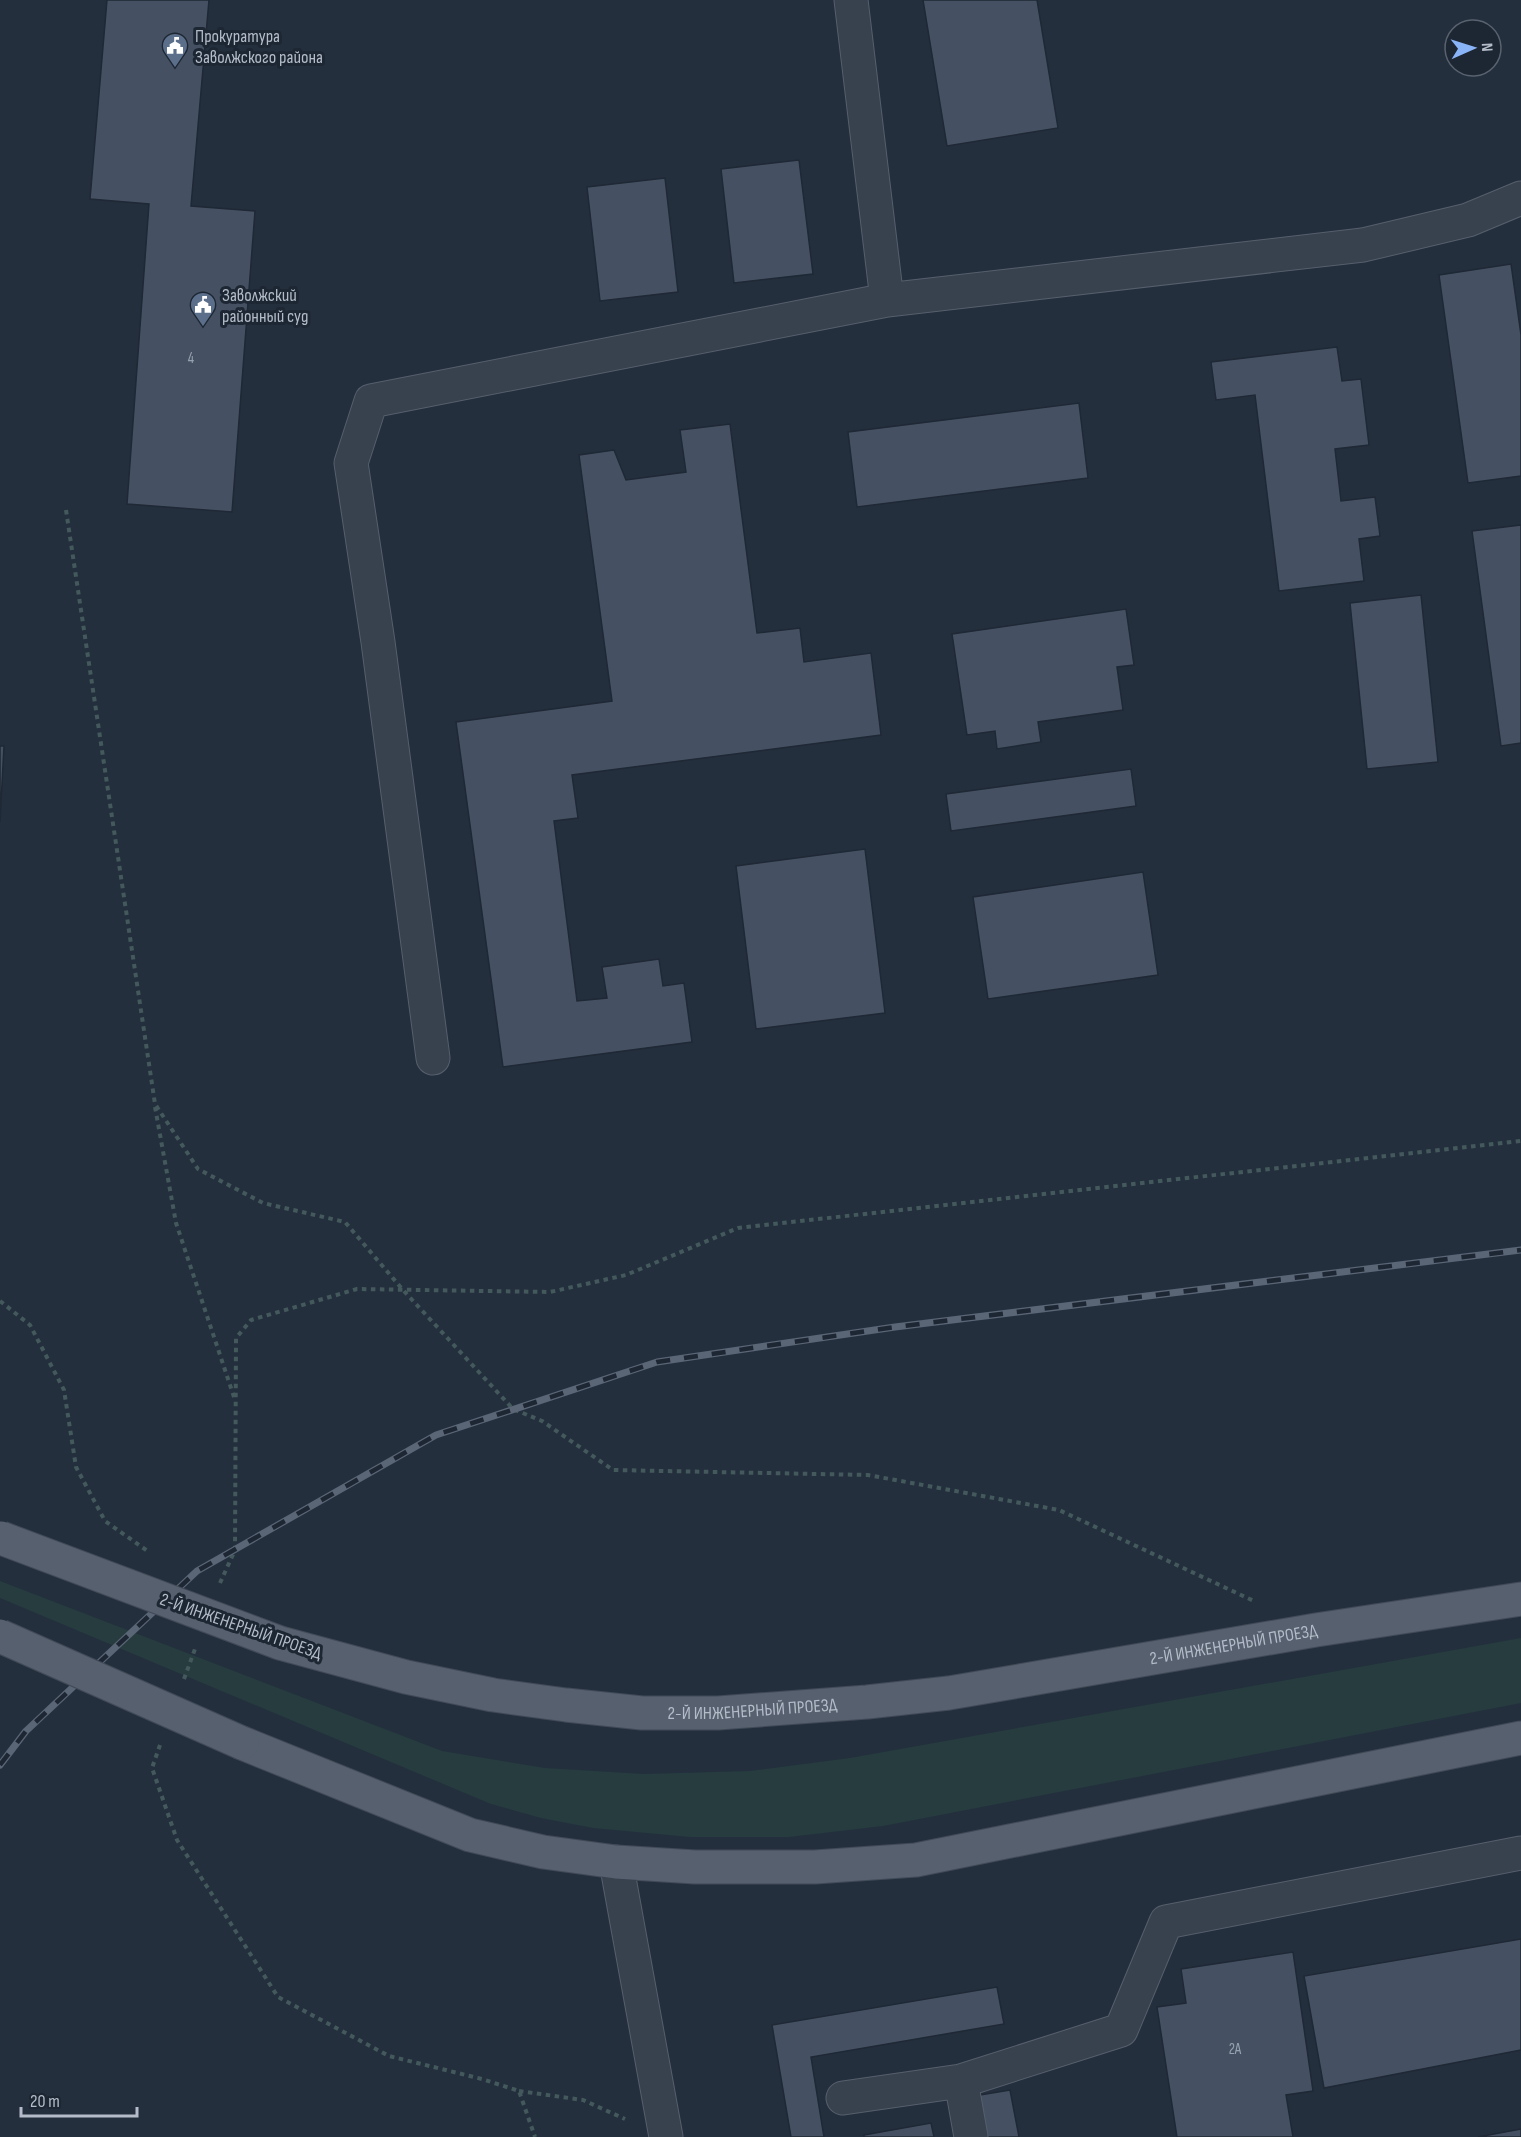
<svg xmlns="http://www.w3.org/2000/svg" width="1521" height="2137" viewBox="0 0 1521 2137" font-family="'Sofia Sans Condensed',sans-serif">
  <rect width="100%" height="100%" fill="#242f3e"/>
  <path fill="#263c3f" d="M0 1581 442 1751 545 1768 644 1774 750 1771 850 1758 1521 1638V1703L883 1826 789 1837H690L593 1828 541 1818 491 1804 0 1598Z"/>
  <path fill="#455162" stroke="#1f2835" stroke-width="1.5" d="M107 0H209L191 206 255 211 232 512 127 504 149 204 90 199Z
    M923 0H1037L1058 128 947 146Z
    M799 160 813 274 734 283 721 169Z
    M665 178 678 292 600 301 587 187Z
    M1511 264 1521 335V476L1468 483 1439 275Z
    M1337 347 1342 381 1361 379 1369 445 1335 449 1341 501 1375 497 1380 536 1359 539 1364 581 1279 591 1255 395 1216 400 1211 362Z
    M1079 403 1088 478 857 507 848 432Z
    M730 424 757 633 800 628 804 662 871 653 881 735 572 775 578 818 554 821 577 1001 607 998 602 967 659 959 663 986 684 983 692 1042 503 1067 456 722 612 701 579 455 614 450 626 480 686 472 680 430Z
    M1521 525V743L1501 746 1472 531Z
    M1421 595 1438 762 1367 769 1350 603Z
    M1126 609 1134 665 1117 667 1123 710 1038 722 1041 742 997 749 995 731 967 735 952 634Z
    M0 746H4L0 822Z
    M1131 769 1136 806 951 831 946 794Z
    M865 849 885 1013 756 1029 736 866Z
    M1143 872 1158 975 988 999 973 897Z
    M1521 1939V2050L1324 2088 1304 1976Z
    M1293 1952 1313 2091 1286 2095 1293 2137H1177L1157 2007 1186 2003 1181 1969Z
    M997 1987 1004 2024 811 2057 824 2137H791L772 2025Z
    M1010 2090 1019 2137H982L974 2096Z
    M931 2123 934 2137H864V2135Z
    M1521 2129V2137H1478Z"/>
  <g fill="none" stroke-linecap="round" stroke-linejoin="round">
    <defs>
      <path id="minor" d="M851 0 887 300
        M433 1058 378 642 351 463 371 401 887 300 1363 245 1468 220 1521 198
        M616 1862 666 2137
        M961 2081 1121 2030 1166 1922 1521 1853
        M843 2098 961 2081 971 2137"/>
      <g id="major">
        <path id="s1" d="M280 1643 406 1677 493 1695 566 1705 642 1713H718L867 1702 949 1693 1316 1630 1521 1599"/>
        <path d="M242 1743 470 1835 543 1852 616 1862 695 1867H815L916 1860 1521 1738"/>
      </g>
    </defs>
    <use href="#minor" stroke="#565f6c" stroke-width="35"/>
    <use href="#major" stroke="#414a57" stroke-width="35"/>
    <path stroke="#44595c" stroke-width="4" stroke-dasharray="4.5 4.5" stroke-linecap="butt" d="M66 510 155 1104 198 1169 263 1203 345 1222 403 1290 513 1409 542 1421 613 1470 868 1475 1059 1510 1256 1602
      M155 1107 176 1223 234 1397
      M0 1301 30 1325 64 1390 76 1467 105 1521 149 1552
      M220 1583 235 1550 236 1338 251 1320 357 1289 550 1292 626 1275 738 1228 1521 1141
      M184 1679 195 1649
      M160 1745 152 1768 177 1840 278 1997 389 2056 482 2079 519 2091 535 2137
      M519 2091 583 2100 625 2119"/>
    <use href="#minor" stroke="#38414e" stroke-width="33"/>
    <use href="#major" stroke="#56606e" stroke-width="33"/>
    <defs>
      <path id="rail" d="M0 1765 26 1731 197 1571 436 1435 657 1362 895 1327 1521 1250"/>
    </defs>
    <use href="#rail" stroke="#5a6575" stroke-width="7"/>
    <use href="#rail" stroke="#1d2633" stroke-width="4.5" stroke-dasharray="14" stroke-linecap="butt"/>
    <defs>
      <path id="major-bridge" d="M1 1538 280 1643
        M0 1636 242 1743"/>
    </defs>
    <use href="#major-bridge" stroke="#414a57" stroke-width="35" stroke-linecap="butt"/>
    <use href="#major-bridge" stroke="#56606e" stroke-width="33"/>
  </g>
  <defs>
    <symbol id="civic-pin" viewBox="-11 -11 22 30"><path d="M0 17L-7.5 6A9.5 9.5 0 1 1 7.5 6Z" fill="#5c6f8a" stroke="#1d2633"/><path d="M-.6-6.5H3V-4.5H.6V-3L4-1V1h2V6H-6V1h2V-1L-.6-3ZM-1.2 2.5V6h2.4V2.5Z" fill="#fff"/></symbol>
  </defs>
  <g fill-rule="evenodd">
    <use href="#civic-pin" x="160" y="31" width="30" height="40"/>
    <use href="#civic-pin" x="188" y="290" width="30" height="40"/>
  </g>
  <g text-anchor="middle" stroke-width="6" stroke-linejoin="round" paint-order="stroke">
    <g font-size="15" fill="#98a1af">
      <text x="191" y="363">4</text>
      <text x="1235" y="2054">2А</text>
    </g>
    <g font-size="18" fill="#b4bcc9" stroke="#1d2633" text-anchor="start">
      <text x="195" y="42">Прокуратура<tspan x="195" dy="21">Заволжского района</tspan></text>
      <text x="222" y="301">Заволжский<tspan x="222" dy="21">районный суд</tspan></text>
    </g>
    <g font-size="18" fill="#b4bcc9" stroke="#1d2633">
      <text transform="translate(241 1626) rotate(19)" y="6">2-Й ИНЖЕНЕРНЫЙ ПРОЕЗД</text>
      <text dy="6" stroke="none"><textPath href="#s1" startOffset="966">2-Й ИНЖЕНЕРНЫЙ ПРОЕЗД</textPath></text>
      <text dy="6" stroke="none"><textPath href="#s1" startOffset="480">2-Й ИНЖЕНЕРНЫЙ ПРОЕЗД</textPath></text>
    </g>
  </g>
  <g transform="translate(1473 48) rotate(87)"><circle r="28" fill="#1d2633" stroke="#59626f" stroke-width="1.5"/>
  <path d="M0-4.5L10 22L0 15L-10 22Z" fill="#8ab4f8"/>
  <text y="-9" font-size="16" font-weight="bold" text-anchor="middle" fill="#b4bcc9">N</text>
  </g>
  <path d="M21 2107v9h116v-9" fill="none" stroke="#b4bcc9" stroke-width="3"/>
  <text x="30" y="2107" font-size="18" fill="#b4bcc9" stroke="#1d2633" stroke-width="4.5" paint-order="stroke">20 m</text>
</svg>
